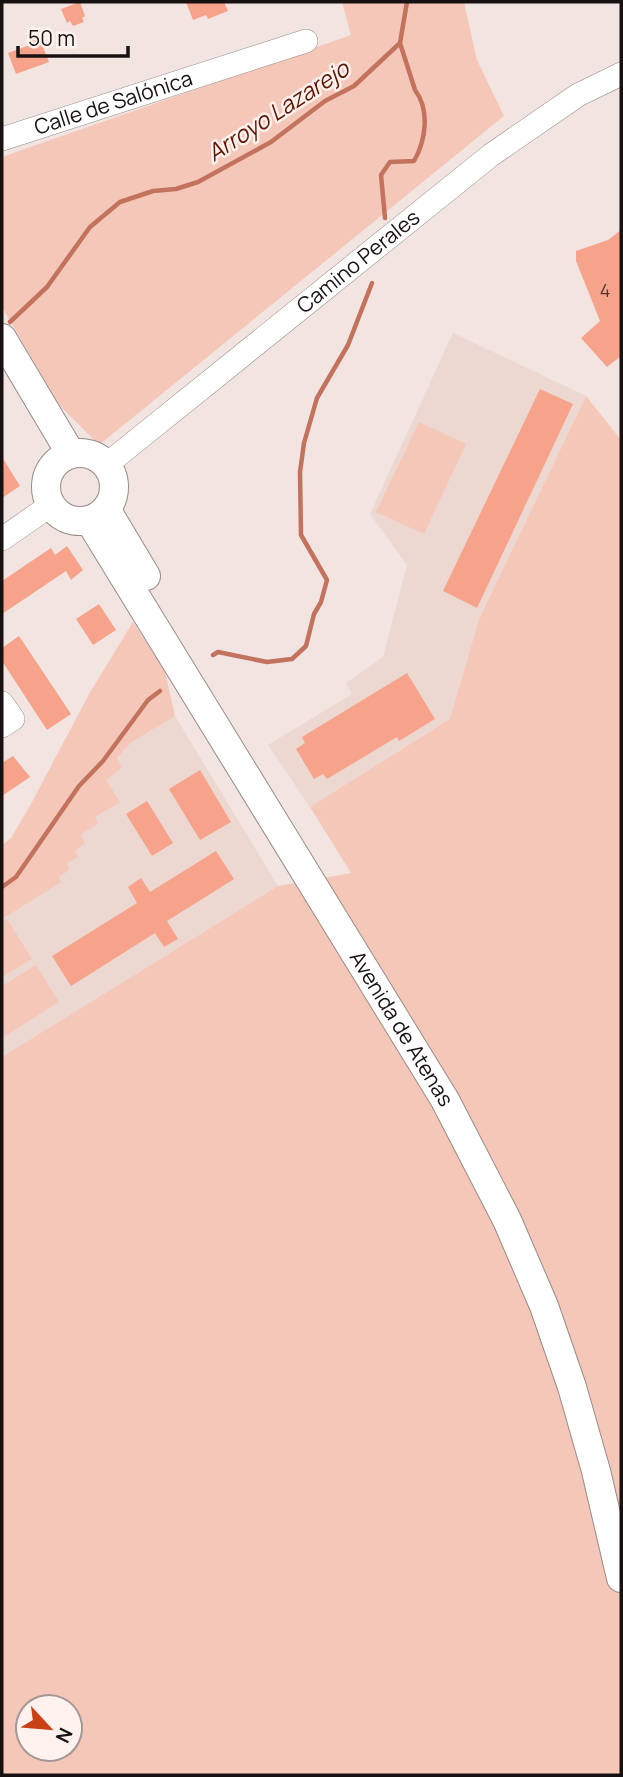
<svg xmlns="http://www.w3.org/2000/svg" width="623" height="1777" viewBox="0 0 623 1777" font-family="Manrope,sans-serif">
  <rect width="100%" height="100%" fill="#f1e4e1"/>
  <path fill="#ecd7d1" d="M453 333 586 396 479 619 450 719 310 807 268 745 352 694 346 683 383 657 407 565 370 514Z
    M175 716 278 886 2 1057V918L58 877 75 851 81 834 97 824 95 817 106 779 117 759 132 742Z"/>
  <path fill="#f5c7b9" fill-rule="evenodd" d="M342 2H464L477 60 504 116 99 445 59 405 2 307V157L351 35Z
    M586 396 621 440V1775H2V1057L278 886 351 873 310 807 450 719 479 619ZM28 1707H70V1749H28Z
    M419 422 466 444 424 534 376 512Z
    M133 622 165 671 175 716 132 742 117 758 122 768 106 780 120 802 95 817 98 824 81 834 85 844 75 851 78 857 67 863 69 870 59 877 61 882 2 919V845L11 838 31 804 89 694Z
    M7 919 32 959 2 977V923Z
    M36 965 59 1002 2 1038V986Z"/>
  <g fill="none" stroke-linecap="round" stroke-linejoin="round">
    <path stroke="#c3735d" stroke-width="4.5" d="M385 218 381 175 390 162 414 161C426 140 430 110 415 90L400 43
      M10 322 47 287 90 227 120 202 153 191 176 189 198 182 271 142 325 101 354 86 400 43 407 2
      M213 655 218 652 267 662 292 659 306 646 314 614 321 602 327 580 301 535 300 472 304 443 317 398 348 345 372 283
      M2 887 16 877 79 786 103 761 148 700 160 691"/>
  </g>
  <path fill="#f7a38b" d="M80 2 85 16 82 18 84 22 73 26 70 21 67 23 61 9Z
    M186 2H224L228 11 208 19 206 15 193 20Z
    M38 34 49 62 16 74 8 53 30 45 28 38Z
    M621 230V356L607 367 581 338 600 321 576 261V251L608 240Z
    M540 389 573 404 477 608 443 591Z
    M2 457 20 486 2 498Z
    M67 546 83 570 71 580 66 571 2 614V581L51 548 55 555Z
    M99 604 116 630 93 645 76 619Z
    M19 636 71 714 47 730 2 661V648Z
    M407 673 435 719 399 741 397 737 327 779 323 774 314 779 296 749 305 743 302 737Z
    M13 756 30 777 2 796V763Z
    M200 770 231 822 200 840 169 789Z
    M147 801 173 843 152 856 126 814Z
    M216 851 234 879 167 921 178 939 164 947 155 933 71 986 52 956 137 903 128 887 141 878 150 892Z"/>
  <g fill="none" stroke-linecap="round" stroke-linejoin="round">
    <defs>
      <g id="minor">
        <path id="s1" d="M2 139 306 41"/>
        <path id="s2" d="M106 465 491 155 578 95 621 74"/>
        <path d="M2 539 51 505"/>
        <path d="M2 703 13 719 2 726"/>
      </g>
      <g id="major">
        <path d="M2 338 71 454"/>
        <circle cx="80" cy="487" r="34"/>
        <path d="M106 509 146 576"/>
        <path id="s3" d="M89 520 445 1100 507 1220 544 1306 572 1387 596 1471 621 1578"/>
      </g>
    </defs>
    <use href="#minor" stroke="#968b87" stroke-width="24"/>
    <use href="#major" stroke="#968b87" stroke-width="30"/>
    <use href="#minor" stroke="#fff" stroke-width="23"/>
    <use href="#major" stroke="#fff" stroke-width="28"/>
  </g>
  <g text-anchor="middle" stroke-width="5" stroke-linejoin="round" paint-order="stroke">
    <g font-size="18" fill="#4f3630">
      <text x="605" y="297">4</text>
    </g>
    <g font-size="21" fill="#171211" stroke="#fff2ee">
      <text dy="7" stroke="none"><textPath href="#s1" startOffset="117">Calle de Salónica</textPath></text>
      <text dy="7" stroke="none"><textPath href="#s2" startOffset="324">Camino Perales</textPath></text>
      <text dy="7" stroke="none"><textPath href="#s3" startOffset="597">Avenida de Atenas</textPath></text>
    </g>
    <g font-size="23" font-style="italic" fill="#5d1400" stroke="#fff2ee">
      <text transform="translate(278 111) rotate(-33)" y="8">Arroyo Lazarejo</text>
    </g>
  </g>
  <rect width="623" height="1777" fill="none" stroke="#171211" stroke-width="7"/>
  <g transform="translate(49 1728) rotate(116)"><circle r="33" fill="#fff2ee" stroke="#a29896" stroke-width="2"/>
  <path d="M0-5L12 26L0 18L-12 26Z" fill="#c84013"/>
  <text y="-10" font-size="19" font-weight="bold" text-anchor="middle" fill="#171211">N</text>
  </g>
  <path d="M18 46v10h110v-10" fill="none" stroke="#171211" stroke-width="3.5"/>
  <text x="28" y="46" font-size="21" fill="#171211" stroke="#fff2ee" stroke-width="5" paint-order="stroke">50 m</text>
</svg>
